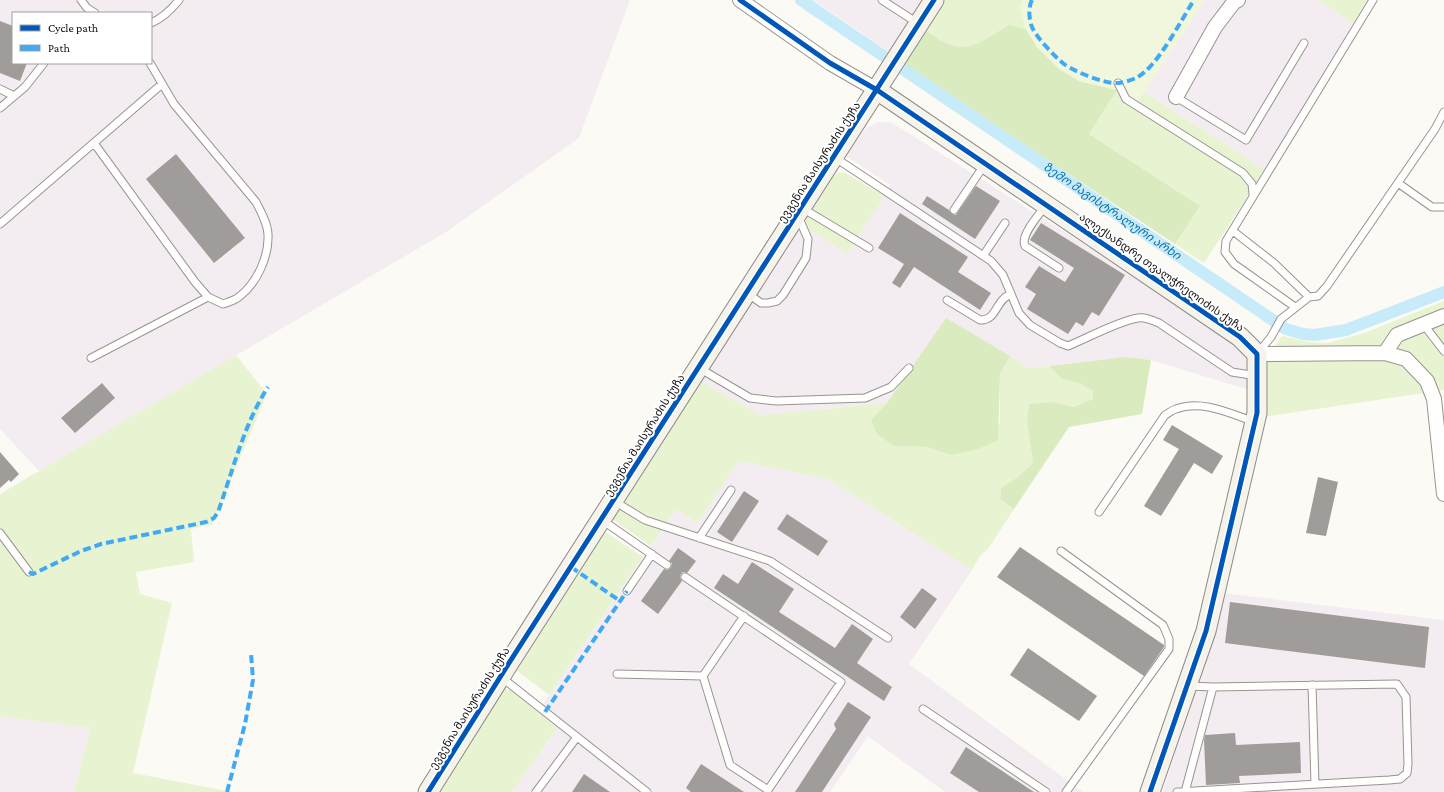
<svg xmlns="http://www.w3.org/2000/svg" width="1444" height="792" viewBox="0 0 1444 792" font-family="'Crimson Pro','Noto Sans Georgian',serif">
  <rect width="100%" height="100%" fill="#fcfaf4"/>
  <path fill="#f3edf1" fill-rule="evenodd" d="M0 0H630L579 138 446 232 39 471 0 429ZM13 13H151V63H13Z
    M813 0H924L891 53Z
    M1205 0H1318L1353 23 1265 170 1144 92Z
    M879 122H889L899 127 1226 334 1245 352 1249 362V390L1151 360 1127 357 1029 368 946 319 887 403 760 415 699 380 801 223 847 254 890 185 846 156 857 137 868 127Z
    M739 461 828 479 972 570 909 664 1083 792H945L868 736 830 792H512L557 728 537 712 549 695 676 509 697 523Z
    M1223 593 1444 620V792H1163Z
    M0 716 90 728 74 792H0Z"/>
  <path fill="#e8f3d2" d="M943 0H1023L1020 7 1026 29 1009 25C989 36 969 55 946 43 939 40 932 34 925 30Z
    M1318 0H1367L1353 23Z
    M1117 90 1137 103 1144 92 1265 170 1204 263 1175 244 1200 206 1089 134Z
    M844 172 884 196 847 254 801 223 831 179 837 173Z
    M1444 301V390L1263 417 1267 377 1263 362 1282 336 1308 342 1328 343 1367 332Z
    M236 355 267 394 212 525 191 529 194 562 136 572 140 594 172 603 133 773 232 792H74L90 728 0 716V494Z
    M1010 356 1029 368 1049 366 1062 379 1079 383 1093 391V399L1074 407 1053 402 1029 404 1027 421 1033 463 1019 476 1001 488 1000 499 1014 509 988 549 980 556 972 570 828 479 739 461 697 523 676 509 651 546 612 519 699 380 760 415 887 403 871 420 894 446 927 447 951 455 1000 423V374Z
    M605 532 643 557 549 695 516 670Z
    M506 689 512 691 557 728 512 792H437L501 690Z"/>
  <path fill="#d9ebbf" d="M1009 25 1026 29 1037 47 1079 81 1117 90 1089 134 1200 206 1175 244 903 65 925 30C932 34 939 40 946 43 969 55 989 36 1009 25Z
    M946 318 1010 356 1000 374 998 440 978 449 951 455 927 447 894 446 877 434 871 420 887 403Z
    M1126 357 1151 360 1142 414 1069 427 1014 509 1000 499 1001 488 1019 476 1033 463 1027 421 1029 404 1053 402 1074 407 1093 399V391L1079 383 1062 379 1049 366Z"/>
  <path fill="#f1f7dc" d="M1023 0H1205L1137 103 1117 90 1079 81 1059 69 1037 47 1026 29 1020 7Z"/>
  <g fill="none" stroke-linecap="round" stroke-linejoin="round">
    <path stroke="#c7ebf9" stroke-width="12" id="s1" d="M801 0 1286 329 1303 334 1315 335 1346 330 1444 292"/>
  </g>
  <path fill="#9f9c99" d="M0 21 13 26V63H27L20 81 0 73Z
    M176 154 245 238 214 263 146 179Z
    M976 186 1000 201 975 239 922 204 927 196 949 210 952 214 956 215Z
    M900 213 968 257 958 272 991 293 980 310 914 267 900 288 892 283 904 264 878 248Z
    M1041 223 1125 275 1099 316 1092 312 1083 326 1076 322 1068 334 1027 309 1036 294 1025 287 1039 266 1065 282 1074 268 1030 240Z
    M102 383 115 398 75 433 61 418Z
    M1172 425 1223 456 1212 474 1194 463 1161 516 1144 506 1179 449 1163 440Z
    M0 452 19 474 11 482 9 480 0 488Z
    M1318 477 1338 482 1326 536 1306 533Z
    M744 491 759 501 732 542 717 532Z
    M787 514 828 541 818 556 777 529Z
    M1020 547 1164 645V647L1144 676 997 577Z
    M678 548 696 561 687 573 683 572 681 574 680 577 682 581 658 614 641 601 664 569 667 570 671 568 672 563 669 561Z
    M752 562 794 589 779 612 835 648 852 624 873 639 857 663 892 687 884 701 714 588 723 574 738 584Z
    M922 588 937 599 915 629 900 617Z
    M1230 602 1429 627 1425 668 1225 643Z
    M1028 648 1097 696 1079 721 1010 675Z
    M848 702 871 717 822 792H795L836 729 834 724Z
    M1235 733 1236 745 1300 742 1301 773 1239 776 1240 783 1206 785 1204 740 1205 735Z
    M966 747 1034 792H979L950 773Z
    M701 764 744 792H691L686 788Z
    M584 774 610 792H572Z"/>
  <g fill="none" stroke-linecap="round" stroke-linejoin="round">
    <defs>
      <path id="lane" d="M81 0 87 8 95 13
        M882 0 919 24
        M151 23C163 18 171 10 179 0
        M1118 83 1126 99 1243 173 1252 184 1253 194
        M0 89 14 96
        M1176 97 1246 140 1304 43
        M0 108 25 87 44 63
        M94 143 195 282 208 297 223 304C229 302 236 300 240 296 257 283 269 256 268 235 268 224 261 212 256 202L174 104 150 63
        M834 157 991 261 1003 275 1019 313 1030 325 1060 343 1068 346C1088 338 1118 321 1138 318 1145 317 1152 320 1159 323L1232 372 1257 376
        M1398 183 1432 207H1444
        M1046 205C1039 215 1020 235 1025 246L1059 268
        M802 208 869 248
        M954 210 985 164
        M0 224 162 84
        M1233 231 1274 263 1309 297
        M983 256 1005 223
        M747 293 761 303H768L777 301 783 295 806 258 808 239 798 216
        M947 300 980 320C997 321 995 300 1011 294
        M1295 307 1234 264 1225 252 1226 241 1373 0
        M1424 325 1444 351
        M1257 354 1271 337 1281 319 1309 297 1318 296 1327 286 1435 129 1444 112
        M91 358 208 297
        M699 368 750 398 776 401 865 398 891 387 909 368
        M614 501 645 520 770 561 888 638
        M1099 512 1165 415C1169 413 1172 410 1176 409 1202 399 1231 414 1255 422
        M602 520 667 565
        M0 533 29 572
        M699 538 731 490
        M1061 551 1163 625 1169 639V649L1066 792
        M685 577 841 682 768 790 730 765 703 676 744 616
        M627 591 652 554
        M617 674 703 676
        M501 677 647 792
        M1312 685 1315 784
        M923 709 1046 792
        M536 792 577 737
        M1177 792 1389 780 1400 779 1407 773 1408 764 1406 697 1397 684 1213 687 1188 686
        M1185 792 1213 687"/>
      <path id="street" d="M740 0 830 63 877 90
        M1176 97 1215 27 1234 2 1238 0
        M1385 353 1397 335 1444 316
        M1257 354 1385 353 1406 359 1427 381 1434 399 1444 494"/>
      <path id="secondary" d="M877 90 1240 337 1257 354V413L1206 631 1150 792
        M428 792 509 663 934 0"/>
    </defs>
    <use href="#lane" stroke="#969592" stroke-width="9"/>
    <use href="#street" stroke="#969592" stroke-width="16"/>
    <use href="#secondary" stroke="#8c8b89" stroke-width="21"/>
    <use href="#lane" stroke="#fffefd" stroke-width="7"/>
    <use href="#street" stroke="#fffefd" stroke-width="14"/>
    <use href="#secondary" stroke="#f5f3ea" stroke-width="19"/>
    <path stroke="#3fa9f5" stroke-width="4" stroke-dasharray="8 4" stroke-linecap="butt" d="M1032 0C1028 7 1029 20 1032 27 1036 37 1055 57 1064 64 1075 72 1105 84 1118 83 1123 83 1131 80 1136 78 1157 68 1181 20 1194 0
      M571 567 620 601
      M29 572 33 574 81 551 101 544 206 522 214 518 218 512C233 470 244 424 268 387
      M545 712 627 591
      M227 792 245 724 253 680 251 653"/>
    <defs>
      <path id="cycleway" d="M740 0 830 63 877 90 1240 337 1257 354V413L1206 631 1150 792
        M428 792 509 663 934 0"/>
    </defs>
    <use href="#cycleway" stroke="#fff" stroke-width="8"/>
    <use href="#cycleway" stroke="#0057b8" stroke-width="5"/>
  </g>
  <g text-anchor="middle" stroke-width="4" stroke-linejoin="round" paint-order="stroke">
    <g font-size="11" fill="#0f0f0f" stroke="#fff">
      <text transform="translate(819 162) rotate(-57)" y="4">ევგენია მაისურაძის ქუჩა</text>
      <text transform="translate(1162 272) rotate(35)" y="4">ალექსანდრე თვალჭრელიძის ქუჩა</text>
      <text transform="translate(644 435) rotate(-58)" y="4">ევგენია მაისურაძის ქუჩა</text>
      <text transform="translate(469 708) rotate(-58)" y="4">ევგენია მაისურაძის ქუჩა</text>
    </g>
    <g font-size="12" font-style="italic" fill="#0d74ab" stroke="#fff">
      <text dy="4" stroke="none"><textPath href="#s1" startOffset="376">ზემო მაგისტრალური არხი</textPath></text>
    </g>
  </g>
  <rect x="12" y="12" width="140" height="52" fill="#ffffff" stroke="#9f9f9f"/>
  <rect x="20" y="25" width="20" height="6" fill="#0057b8" stroke="#9f9f9f"/>
  <text x="48" y="32" font-size="12" fill="#0f0f0f">Cycle path</text>
  <rect x="20" y="45" width="20" height="6" fill="#3fa9f5" stroke="#9f9f9f"/>
  <text x="48" y="52" font-size="12" fill="#0f0f0f">Path</text>
</svg>
